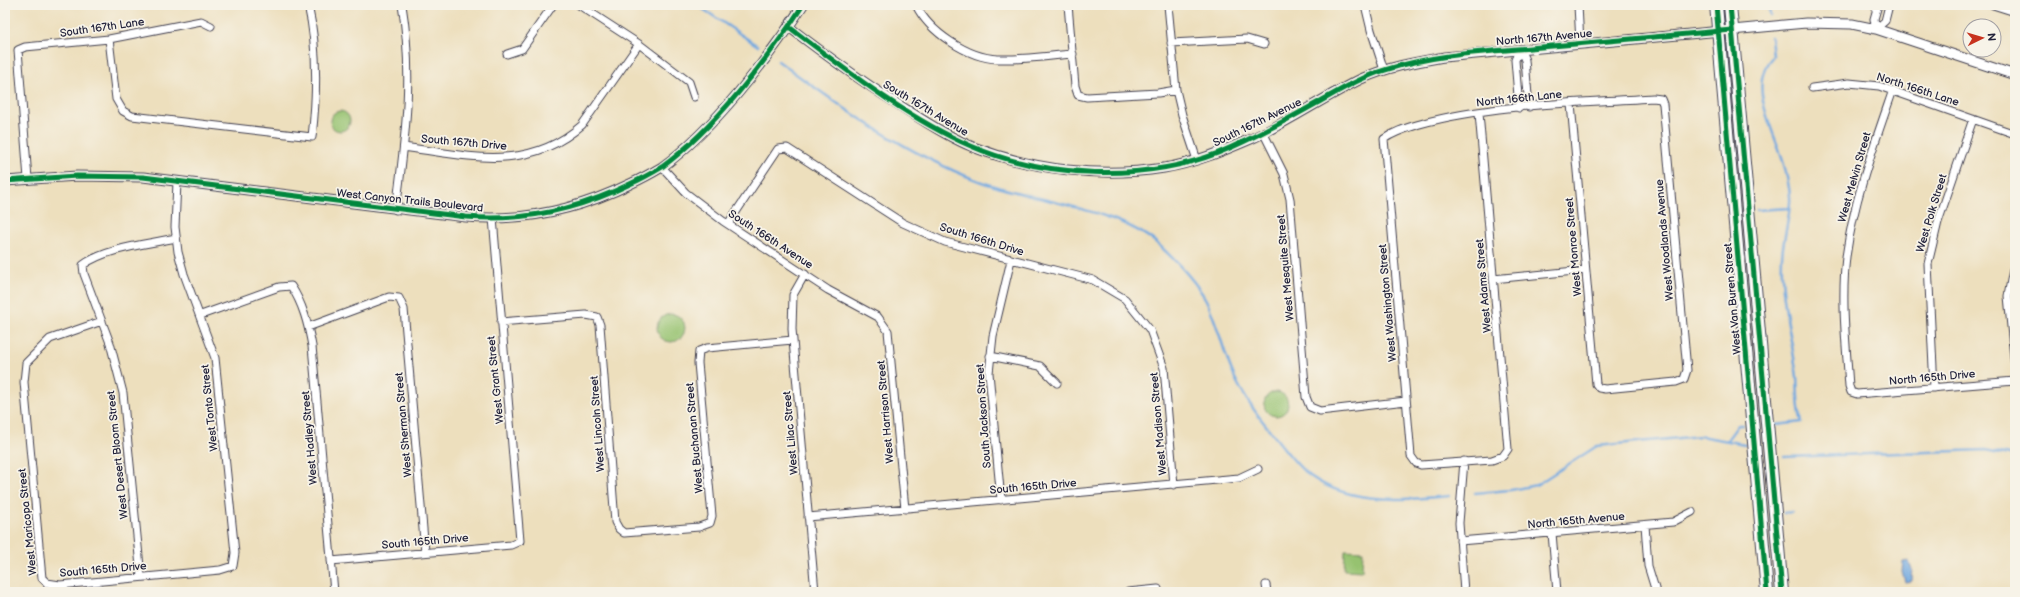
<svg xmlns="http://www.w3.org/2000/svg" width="2020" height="597" viewBox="0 0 2020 597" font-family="'Balsamiq Sans',sans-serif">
  <rect width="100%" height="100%" fill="#f7f3e8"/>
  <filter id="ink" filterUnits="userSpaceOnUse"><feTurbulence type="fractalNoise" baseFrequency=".025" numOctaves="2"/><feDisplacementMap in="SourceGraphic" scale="8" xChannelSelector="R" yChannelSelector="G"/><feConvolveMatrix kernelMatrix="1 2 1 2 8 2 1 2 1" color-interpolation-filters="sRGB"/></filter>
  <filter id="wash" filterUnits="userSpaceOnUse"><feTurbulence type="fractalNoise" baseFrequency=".012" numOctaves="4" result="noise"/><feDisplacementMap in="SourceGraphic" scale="16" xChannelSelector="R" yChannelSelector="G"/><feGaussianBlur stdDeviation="0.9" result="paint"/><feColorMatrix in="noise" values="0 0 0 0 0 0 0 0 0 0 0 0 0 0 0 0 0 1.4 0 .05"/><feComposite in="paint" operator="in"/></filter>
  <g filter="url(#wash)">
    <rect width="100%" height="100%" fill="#eddfbd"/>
    <path fill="#96c270" stroke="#5c7256" d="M330 121a10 10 0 1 1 20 0a10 10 0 1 1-20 0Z
      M657 328a14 14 0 1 1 28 0a14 14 0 1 1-28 0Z
      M1264 404a12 12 0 1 1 24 0a12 12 0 1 1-24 0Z
      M1345 550 1363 551 1362 571 1344 570Z"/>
    <path fill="#71a8e0" stroke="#4a658e" d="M1909 561 1912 569 1911 581 1905 582 1902 571 1903 562Z"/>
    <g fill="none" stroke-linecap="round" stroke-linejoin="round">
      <path stroke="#71a8e0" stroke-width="2.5" d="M697 5 758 46
        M1769 5 1770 16
        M1771 37 1773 56C1743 87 1780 139 1786 173 1788 182 1791 194 1790 203 1789 221 1783 239 1782 257 1780 297 1792 338 1797 377 1798 393 1797 407 1802 422L1776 425
        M778 61C841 107 906 154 979 181 1033 201 1117 208 1159 245 1176 261 1195 280 1206 300 1217 322 1222 346 1231 369 1241 394 1255 412 1272 433 1282 446 1293 461 1305 472 1345 505 1400 500 1449 496
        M1757 210 1789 208
        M1727 440 1738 425H1743
        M1784 457 1985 450 2015 456
        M1475 493 1511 490 1536 485 1597 446 1700 436 1745 444
        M1784 513 1792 512"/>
    </g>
  </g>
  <g filter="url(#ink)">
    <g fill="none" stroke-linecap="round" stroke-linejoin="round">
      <defs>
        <path id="minor" d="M579 5 639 44 689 82 694 97
          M916 5C929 32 968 58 998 59 1023 60 1048 56 1073 54
          M1068 5 1075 86 1078 95 1087 97 1158 93 1176 90
          M1168 5 1176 90 1182 115 1197 160
          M1365 5 1371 30 1384 70
          M1578 5 1580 43
          M1878 5 1874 19 1876 29 1885 21 1889 5
          M1993 5 2015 12
          M109 39 116 99 123 111 132 116 312 137C317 94 318 48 308 5
          M1171 43 1247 39 1264 44
          M1520 49 1525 60 1529 107
          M507 54 522 49 553 5
          M1812 88 1849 83 1879 86 2015 134
          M1893 90C1874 145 1854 199 1846 257 1841 300 1846 343 1849 386L1851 392 1857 394 2015 381
          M1519 108 1515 60 1520 49
          M1479 113 1508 449 1503 456 1492 460 1421 465 1416 463 1411 456 1385 150 1384 139C1395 131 1407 128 1420 124 1491 104 1579 103 1653 98L1661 99 1663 104 1687 370 1684 379 1676 382 1605 389 1599 388 1596 384 1571 104
          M1263 132 1284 174 1290 199 1306 397 1310 407 1320 411 1406 401
          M404 147C469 156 528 173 582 125L639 44
          M662 167 686 193 723 221 828 290 878 317 888 331 905 509
          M28 179 18 50 25 47 109 39 201 21 211 26
          M396 210C405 139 414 77 402 5
          M728 224 778 149 787 148 903 223 945 242 1093 280 1125 299 1150 330 1164 368 1174 485
          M2015 259 2008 296 2015 368
          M805 274 793 295 792 329 815 592
          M1493 279 1585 270
          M201 315 279 287 291 286C303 304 308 324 312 346L334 592
          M102 321 50 339 26 363 24 382 42 578 47 583 60 585 220 570 233 566 235 553 215 358 184 274 178 252 175 227 177 182
          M501 322 586 315 597 317 600 325 615 522 619 529 624 533 699 527 710 523 712 516 698 363 699 351 707 348 793 340
          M308 327 389 297 399 298 404 309 425 552
          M990 356 1040 366 1057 383
          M1934 388 1928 264 1938 222 1973 119
          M1001 500 989 373 993 336 1011 260
          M808 517 1239 478 1258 469
          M1645 525 1648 566 1656 592
          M1552 533 1557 592
          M1460 541 1673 522 1692 512
          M331 561 511 545 520 541 493 218
          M141 577 123 393 110 343 84 274 83 265C106 248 148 244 176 238
          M1266 585 1267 592
          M1128 592 1158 589V592
          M1464 592 1459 523 1464 461"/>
        <path id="tertiary" d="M789 27C828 57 868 86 910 112 930 125 951 138 973 147 1033 170 1100 178 1164 168 1195 163 1225 150 1253 138 1290 121 1324 97 1361 79 1387 67 1416 62 1444 57L1806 23 1852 24 1876 29 2015 75
          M5 181 77 176 143 177 466 217C523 222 579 209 630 184 641 179 652 173 662 167 714 129 768 59 803 5"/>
        <path id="primary" d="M1716 5 1767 592
          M1730 5 1782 592"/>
      </defs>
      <use href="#minor" stroke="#403e4e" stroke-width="9"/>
      <use href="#tertiary" stroke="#403e4e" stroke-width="11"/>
      <use href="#primary" stroke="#403e4e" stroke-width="14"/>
      <use href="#minor" stroke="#fff" stroke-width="7"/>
      <use href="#tertiary" stroke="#fff" stroke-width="9"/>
      <use href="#primary" stroke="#fff" stroke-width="12"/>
      <defs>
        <path id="cycleway" d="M1716 5 1767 592
          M1730 5 1782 592
          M789 27C845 69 906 118 971 146 1044 178 1143 182 1218 153 1252 139 1285 121 1317 103 1339 91 1361 77 1385 70 1431 55 1482 52 1530 48 1597 42 1664 36 1732 30
          M5 181 77 176 143 177 466 217C523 222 579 209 630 184 641 179 652 173 662 167 714 129 768 59 803 5"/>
      </defs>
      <use href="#cycleway" stroke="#f7f3e8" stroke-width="8"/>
      <use href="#cycleway" stroke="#00873e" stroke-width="5"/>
    </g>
  </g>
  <g text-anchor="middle" stroke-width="3.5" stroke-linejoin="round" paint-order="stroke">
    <g font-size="11" fill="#22223b" stroke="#f7f3e8">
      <text transform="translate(102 27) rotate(-8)" y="4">South 167th Lane</text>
      <text transform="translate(1544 37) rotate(-5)" y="4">North 167th Avenue</text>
      <text transform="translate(1918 89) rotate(18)" y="4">North 166th Lane</text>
      <text transform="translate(1519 98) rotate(-6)" y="4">North 166th Lane</text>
      <text transform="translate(926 108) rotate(31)" y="4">South 167th Avenue</text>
      <text transform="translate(1257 122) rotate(-26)" y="4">South 167th Avenue</text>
      <text transform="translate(464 142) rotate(5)" y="4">South 167th Drive</text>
      <text transform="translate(1854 177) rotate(-74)" y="4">West Melvin Street</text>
      <text transform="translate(410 200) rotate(6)" y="4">West Canyon Trails Boulevard</text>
      <text transform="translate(1931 213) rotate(-73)" y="4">West Polk Street</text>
      <text transform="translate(771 239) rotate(33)" y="4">South 166th Avenue</text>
      <text transform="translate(982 239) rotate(17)" y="4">South 166th Drive</text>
      <text transform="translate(1664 240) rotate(-95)" y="4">West Woodlands Avenue</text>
      <text transform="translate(1573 247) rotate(-95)" y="4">West Monroe Street</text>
      <text transform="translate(1285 268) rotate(-95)" y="4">West Mesquite Street</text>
      <text transform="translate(1483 286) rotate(-95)" y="4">West Adams Street</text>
      <text transform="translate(1732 299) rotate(-95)" y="4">West Van Buren Street</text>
      <text transform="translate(1387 303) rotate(-95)" y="4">West Washington Street</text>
      <text transform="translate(1932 377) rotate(-5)" y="4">North 165th Drive</text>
      <text transform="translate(495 380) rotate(-96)" y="4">West Grant Street</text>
      <text transform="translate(209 408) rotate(-96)" y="4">West Tonto Street</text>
      <text transform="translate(885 412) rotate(-95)" y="4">West Harrison Street</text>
      <text transform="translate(983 416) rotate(-94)" y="4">South Jackson Street</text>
      <text transform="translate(597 424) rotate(-94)" y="4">West Lincoln Street</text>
      <text transform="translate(1158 424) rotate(-95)" y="4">West Madison Street</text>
      <text transform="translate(403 425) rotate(-95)" y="4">West Sherman Street</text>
      <text transform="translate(790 433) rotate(-95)" y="4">West Lilac Street</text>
      <text transform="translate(309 438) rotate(-95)" y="4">West Hadley Street</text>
      <text transform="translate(694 438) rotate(-95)" y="4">West Buchanan Street</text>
      <text transform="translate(117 455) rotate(-96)" y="4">West Desert Bloom Street</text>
      <text transform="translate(1033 486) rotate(-5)" y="4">South 165th Drive</text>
      <text transform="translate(1576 520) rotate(-5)" y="4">North 165th Avenue</text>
      <text transform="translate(27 522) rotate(-96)" y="4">West Maricopa Street</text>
      <text transform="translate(425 541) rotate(-5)" y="4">South 165th Drive</text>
      <text transform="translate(103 569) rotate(-5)" y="4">South 165th Drive</text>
    </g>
  </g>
  <rect width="2020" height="597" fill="none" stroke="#f7f3e8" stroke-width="20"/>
  <g transform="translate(1982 38) rotate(85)"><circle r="19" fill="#f7f3e8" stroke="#a29fa3"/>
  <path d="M0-3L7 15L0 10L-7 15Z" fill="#c8321e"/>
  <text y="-6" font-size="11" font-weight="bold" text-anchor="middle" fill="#22223b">N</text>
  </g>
</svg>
